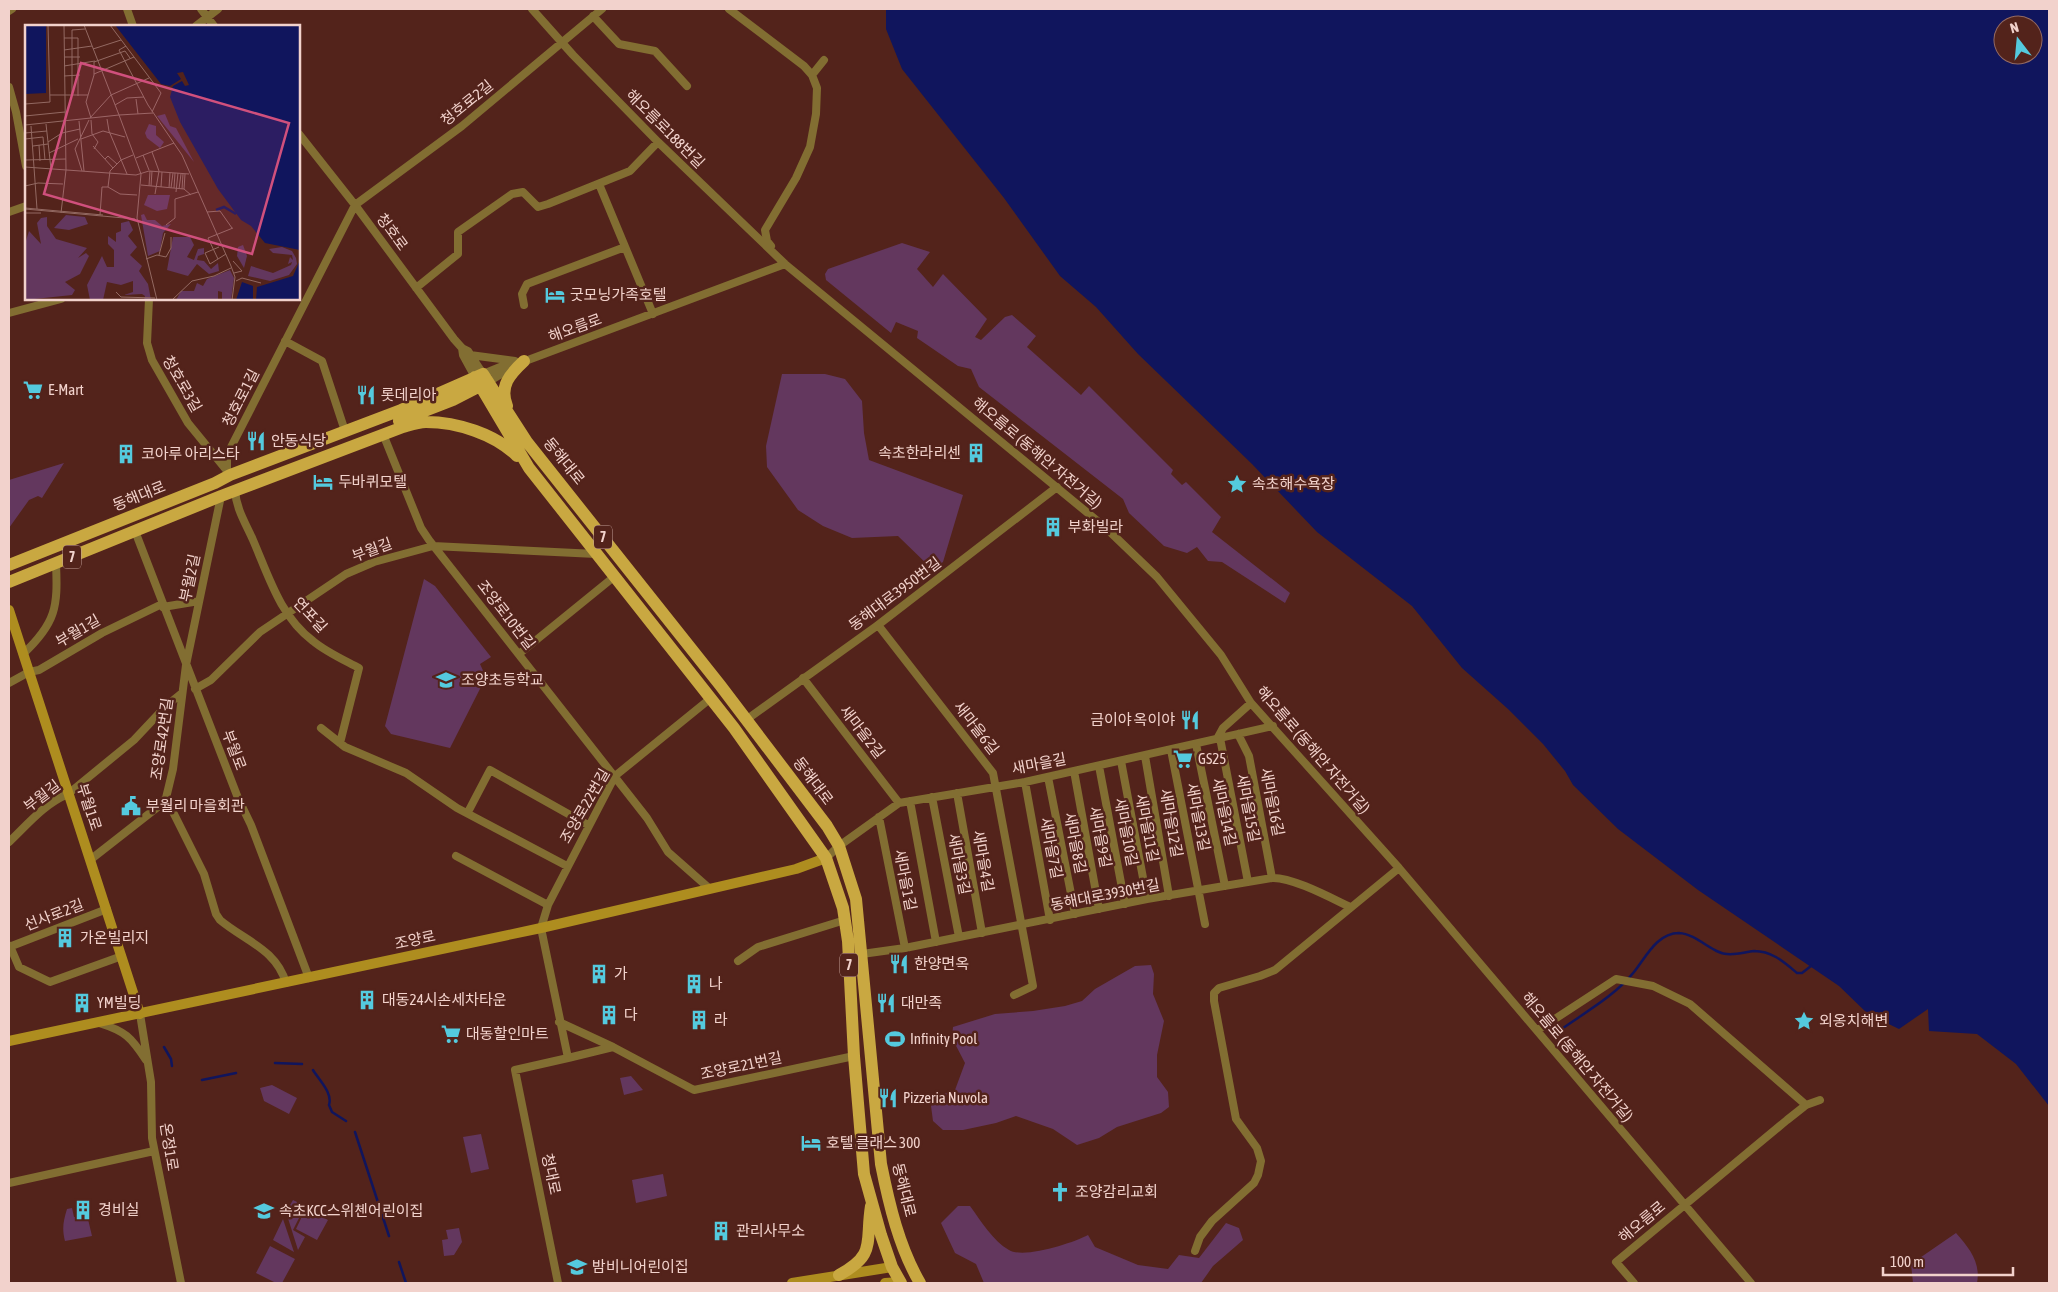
<svg xmlns="http://www.w3.org/2000/svg" width="2058" height="1292" viewBox="0 0 2058 1292" font-family="'Asap Condensed','Noto Sans KR',sans-serif">
  <rect width="100%" height="100%" fill="#53231b"/>
  <path fill="#63375e" d="M902 243 930 252 917 269 933 287 943 274 987 319 975 337 981 340 1005 317 1012 315 1036 336 1027 347 1081 395 1089 386 1173 470 1171 474 1182 485 1186 482 1221 517 1212 532 1290 593 1285 603 1222 562 1208 561 1197 547 1187 553 1164 546 1129 513 1123 499 979 387 971 369 958 366 917 338 918 331 896 322 891 333 826 280 825 274 828 269Z
    M782 374H825L845 379 862 401 864 433 869 460 963 495 943 562 932 569 898 536 852 538 823 526 798 510 767 467 766 446Z
    M64 463 42 498 38 496 29 500 9 528V480Z
    M424 579 435 586 491 657 480 664 486 677 450 748 391 734 385 726Z
    M1151 965 1154 974 1153 994 1164 1021 1157 1055V1077L1168 1092 1169 1107 1161 1113 1117 1127 1099 1138 1077 1145 1053 1129 1016 1116 996 1123 963 1130H943L933 1121 931 1106 938 1096 955 1090 965 1063 952 1038 953 1027 995 1014 1033 1011 1065 1006 1082 1001 1095 989 1135 966Z
    M631 1076 643 1090 624 1095 620 1078Z
    M272 1085 297 1098 289 1114 264 1101 260 1088Z
    M481 1134 489 1169 471 1173 463 1137Z
    M663 1174 667 1196 636 1203 632 1180Z
    M293 1200 305 1206 293 1230 305 1237 298 1250 286 1212Z
    M958 1206H970C981 1221 993 1241 1009 1250 1024 1259 1073 1243 1088 1235L1095 1247 1138 1265 1168 1269 1179 1255 1199 1258 1226 1223 1239 1228 1243 1240 1213 1266 1201 1283H984L976 1264 955 1253 941 1223Z
    M72 1208 74 1217 87 1215 92 1236 65 1241C62 1229 63 1222 67 1209Z
    M306 1208 328 1220 317 1240 296 1229Z
    M283 1219 294 1252 273 1240Z
    M459 1228 462 1242 454 1255 444 1256 442 1240 448 1239 446 1230Z
    M1956 1233C1969 1248 1981 1262 1977 1283H1913L1911 1264Z
    M270 1246 295 1259 282 1283H276L256 1273Z"/>
  <path fill="#10155d" fill-rule="evenodd" d="M886 9H2049V1106L2016 1064 1977 1034 1929 1031 1928 1009 1899 1029 1868 1014 1839 986 1698 890 1618 829 1573 785 1565 771 1543 744 1508 709 1462 668 1412 606 1317 532 1252 464 1138 354 1096 307 1060 276 1004 198 902 69 886 29ZM2003 25H2033V55H2003Z"/>
  <g fill="none" stroke-linecap="round" stroke-linejoin="round">
    <path stroke="#10155d" stroke-width="2.5" d="M1556 1033C1582 1014 1614 997 1634 972 1646 957 1657 933 1679 933 1697 934 1713 954 1727 954 1736 955 1745 952 1754 951 1772 951 1784 962 1797 973H1802L1811 966
      M164 1047 171 1059 172 1066
      M275 1063 302 1064
      M313 1070C319 1080 333 1093 329 1105L332 1112 346 1121
      M202 1080 236 1073
      M355 1132 389 1236
      M399 1262 406 1283"/>
    <path stroke="#826e32" stroke-width="8" d="M127 9 133 26
      M201 9 214 26
      M532 9 573 55 658 142 785 264 1106 528 1157 577 1221 655 1251 703 1399 868 1751 1283
      M729 9 804 66 812 75 817 88 816 114 810 147 796 178 765 230 767 241 771 246
      M9 11 12 9
      M593 16 619 44 655 51 687 86
      M196 26 218 9
      M812 75 824 60
      M9 87 16 112 26 166
      M299 134 355 205 454 339 462 348 468 351 483 374 505 365 520 363 785 264
      M599 184 653 314
      M9 212 26 206
      M416 288 458 254V232L512 194 523 192 538 207 548 204 630 171 658 142
      M149 299 147 343 152 360 188 423 228 472
      M524 305 522 294 527 284 625 247
      M9 313 61 299
      M285 341 322 361 345 431
      M462 348 463 355 475 377
      M470 355 515 361
      M488 382 511 368
      M383 434 421 528 429 540 647 818 668 852 710 889
      M227 469V455L355 205 462 126 602 9
      M235 490C236 509 246 524 253 540 269 577 280 616 313 641 326 652 344 660 359 668L340 743
      M221 496 186 665 173 769 166 798 204 874 216 914 220 920C245 941 276 949 286 983
      M135 531 238 798 251 825 309 978
      M163 607 199 601
      M878 625 993 773 1033 986 1014 995
      M23 654C56 623 58 607 56 564
      M519 654 615 576
      M803 678 899 803
      M9 683 29 672 39 670 102 633 162 604
      M195 689 211 680 260 632 346 574 374 562 433 546 596 554
      M711 698 615 776 548 905 541 928 568 1058 613 1047 694 1090 854 1056
      M746 720 878 625 1057 487
      M321 728 345 747 406 773 457 808 567 866
      M1238 734 1249 756 1272 878
      M1220 738 1248 882
      M1217 739 1223 728 1251 703
      M1196 744 1225 886
      M1171 750 1205 924
      M1145 756 1169 896
      M1121 761 1147 899
      M1099 766 1125 904
      M1074 771 1099 909
      M1048 777 1075 914
      M1025 782 1050 920
      M957 793 982 933
      M932 797 959 937
      M910 801 936 942
      M468 812 490 770 588 825
      M879 817 905 948
      M9 842C28 824 44 804 68 794L134 740 166 706 182 693
      M456 856 548 905
      M826 858 839 846 899 803 1025 782 1273 726
      M90 860 159 806 166 798
      M10 946 19 967 50 982 122 956
      M9 947 107 909
      M862 954 905 948 1147 899 1272 878C1292 877 1331 898 1350 907
      M738 961 758 947 845 920
      M140 1014 151 1082 152 1138 181 1283
      M559 1022 613 1047
      M99 1023C125 1031 131 1037 146 1060
      M1538 1030 1616 979 1653 986 1690 1004 1806 1105
      M9 1183 154 1151
      M1195 1251 1200 1237 1212 1221 1254 1183 1258 1175 1261 1161 1257 1148 1236 1119 1214 1001V993L1219 988 1260 976 1275 970 1399 868
      M558 1283 515 1070 568 1058
      M1634 1283 1616 1262 1787 1120 1806 1105 1820 1100"/>
    <path stroke="#ae8d1f" stroke-width="10" d="M9 610 140 1014
      M9 1041 541 928 796 869 826 858
      M792 1283 892 1267
      M885 1283 900 1282"/>
    <path stroke="#c9a841" stroke-width="12" d="M475 377 529 468 734 728 826 858 843 908 848 941 854 1056 864 1174 881 1235 892 1267 901 1283
      M507 406C499 386 510 374 524 361
      M399 421 453 400 486 383
      M9 565 215 483 230 475 401 410 483 374 527 442 720 685 827 826 839 846 856 899 881 1164C889 1204 899 1247 920 1283
      M9 582 221 496 403 427C410 425 418 422 426 422 457 422 495 434 517 456
      M839 1275C877 1254 865 1243 871 1206"/>
  </g>
  <defs>
    <symbol id="hotel-bare" viewBox="-9 -9 18 18"><path d="M-6-4.5h1.5V1H6V5H4.5V3h-9V5H-6ZM-4 0a1.8 1.8 0 1 1 3.6 0ZM.5 0V-2.5h3Q6-2.5 6 0Z" fill="#54cade" stroke="#53231b" stroke-width="2.5" paint-order="stroke"/></symbol>
    <symbol id="supermarket-bare" viewBox="-9 -9 18 18"><path d="M-6-5.5h2.5l.6 2H6L4.5 2H-2.5L-4.4-4H-6ZM-1.5 3.2a1.3 1.3 0 1 0 .1 0ZM3 3.2a1.3 1.3 0 1 0 .1 0Z" fill="#54cade" stroke="#53231b" stroke-width="2.5" paint-order="stroke"/></symbol>
    <symbol id="restaurant-bare" viewBox="-9 -9 18 18"><path d="M-5-6h1v4h1v-4h1v4h1v-4h1v5L-1.5 .5V6h-2V.5L-5-1ZM5-6V6H3V1.5H1.5Q1.5-4 5-6Z" fill="#54cade" stroke="#53231b" stroke-width="2.5" paint-order="stroke"/></symbol>
    <symbol id="building-bare" viewBox="-9 -9 18 18"><path d="M-4-6H4V6H1V3H-1V6H-4ZM-2.5-4.3h1.7v1.8h-1.7ZM.8-4.3h1.7v1.8H.8ZM-2.5-1h1.7V.8h-1.7ZM.8-1h1.7V.8H.8Z" fill="#54cade" stroke="#53231b" stroke-width="2.5" paint-order="stroke"/></symbol>
    <symbol id="sight-bare" viewBox="-9 -9 18 18"><path d="M0-6L1.8-2.2L6-1.7L2.9 1.2L3.7 5.4L0 3.3L-3.7 5.4L-2.9 1.2L-6-1.7L-1.8-2.2Z" fill="#54cade" stroke="#53231b" stroke-width="2.5" paint-order="stroke"/></symbol>
    <symbol id="school-bare" viewBox="-9 -9 18 18"><path d="M0-5L7-2L0 1L-7-2ZM-4 1L0 2.5L4 1V4Q0 6-4 4Z" fill="#54cade" stroke="#53231b" stroke-width="2.5" paint-order="stroke"/></symbol>
    <symbol id="civic-bare" viewBox="-9 -9 18 18"><path d="M-.6-6.5H3V-4.5H.6V-3L4-1V1h2V6H-6V1h2V-1L-.6-3ZM-1.2 2.5V6h2.4V2.5Z" fill="#54cade" stroke="#53231b" stroke-width="2.5" paint-order="stroke"/></symbol>
    <symbol id="stadium-bare" viewBox="-9 -9 18 18"><path d="M0-5a6.5 5 0 1 0 0 10a6.5 5 0 1 0 0-10ZM-3.5-1.8h7v3.6h-7Z" fill="#54cade" stroke="#53231b" stroke-width="2.5" paint-order="stroke"/></symbol>
    <symbol id="church-bare" viewBox="-9 -9 18 18"><path d="M-1.2-6h2.4v3.5h3.3v2.4h-3.3V6h-2.4V-.1h-3.3v-2.4h3.3Z" fill="#54cade" stroke="#53231b" stroke-width="2.5" paint-order="stroke"/></symbol>
  </defs>
  <g fill-rule="evenodd">
    <use href="#hotel-bare" x="541" y="281" width="28" height="28"/>
    <use href="#supermarket-bare" x="19" y="376" width="28" height="28"/>
    <use href="#restaurant-bare" x="352" y="381" width="28" height="28"/>
    <use href="#restaurant-bare" x="242" y="427" width="28" height="28"/>
    <use href="#building-bare" x="962" y="439" width="28" height="28"/>
    <use href="#building-bare" x="112" y="440" width="28" height="28"/>
    <use href="#hotel-bare" x="309" y="468" width="28" height="28"/>
    <use href="#sight-bare" x="1223" y="470" width="28" height="28"/>
    <use href="#building-bare" x="1039" y="513" width="28" height="28"/>
    <use href="#school-bare" x="432" y="666" width="28" height="28"/>
    <use href="#restaurant-bare" x="1176" y="706" width="28" height="28"/>
    <use href="#supermarket-bare" x="1169" y="745" width="28" height="28"/>
    <use href="#civic-bare" x="117" y="792" width="28" height="28"/>
    <use href="#building-bare" x="51" y="924" width="28" height="28"/>
    <use href="#restaurant-bare" x="885" y="950" width="28" height="28"/>
    <use href="#building-bare" x="585" y="960" width="28" height="28"/>
    <use href="#building-bare" x="680" y="970" width="28" height="28"/>
    <use href="#building-bare" x="353" y="986" width="28" height="28"/>
    <use href="#building-bare" x="68" y="989" width="28" height="28"/>
    <use href="#restaurant-bare" x="872" y="989" width="28" height="28"/>
    <use href="#building-bare" x="595" y="1001" width="28" height="28"/>
    <use href="#building-bare" x="685" y="1006" width="28" height="28"/>
    <use href="#sight-bare" x="1790" y="1007" width="28" height="28"/>
    <use href="#supermarket-bare" x="437" y="1020" width="28" height="28"/>
    <use href="#stadium-bare" x="881" y="1025" width="28" height="28"/>
    <use href="#restaurant-bare" x="874" y="1084" width="28" height="28"/>
    <use href="#hotel-bare" x="797" y="1129" width="28" height="28"/>
    <use href="#church-bare" x="1046" y="1178" width="28" height="28"/>
    <use href="#building-bare" x="69" y="1196" width="28" height="28"/>
    <use href="#school-bare" x="250" y="1197" width="28" height="28"/>
    <use href="#building-bare" x="707" y="1217" width="28" height="28"/>
    <use href="#school-bare" x="563" y="1253" width="28" height="28"/>
  </g>
  <g text-anchor="middle" stroke-width="5" stroke-linejoin="round" paint-order="stroke">
    <g fill="#53231b" stroke="#c29e97" stroke-width="1">
      <rect x="594" y="525.5" width="18" height="23" rx="4"/>
      <rect x="63" y="545.5" width="18" height="23" rx="4"/>
      <rect x="840" y="953.5" width="18" height="23" rx="4"/>
    </g>
    <g font-size="14" font-weight="bold" fill="#f2d2cc">
      <text x="603" y="542">7</text>
      <text x="72" y="562">7</text>
      <text x="849" y="970">7</text>
    </g>
    <g font-size="15" fill="#f2d2cc" stroke="#53231b">
      <text transform="translate(467 103) rotate(-39)" y="5">청호로2길</text>
      <text transform="translate(665 129) rotate(45)" y="5">해오름로188번길</text>
      <text transform="translate(392 232) rotate(54)" y="5">청호로</text>
      <text transform="translate(575 328) rotate(-20)" y="5">해오름로</text>
      <text transform="translate(182 384) rotate(60)" y="5">청호로3길</text>
      <text transform="translate(241 398) rotate(-63)" y="5">청호로1길</text>
      <text transform="translate(1037 453) rotate(40)" y="5">해오름로 (동해안 자전거길)</text>
      <text transform="translate(564 461) rotate(51)" y="5">동해대로</text>
      <text transform="translate(139 496) rotate(-22)" y="5">동해대로</text>
      <text transform="translate(372 550) rotate(-20)" y="5">부월길</text>
      <text transform="translate(190 578) rotate(-78)" y="5">부월2길</text>
      <text transform="translate(895 594) rotate(-37)" y="5">동해대로3950번길</text>
      <text transform="translate(310 615) rotate(47)" y="5">연포길</text>
      <text transform="translate(506 615) rotate(52)" y="5">조양로10번길</text>
      <text transform="translate(78 631) rotate(-30)" y="5">부월1길</text>
      <text transform="translate(976 728) rotate(52)" y="5">새마을6길</text>
      <text transform="translate(862 732) rotate(52)" y="5">새마을2길</text>
      <text transform="translate(162 739) rotate(-82)" y="5">조양로42번길</text>
      <text transform="translate(234 750) rotate(69)" y="5">부월로</text>
      <text transform="translate(1313 750) rotate(49)" y="5">해오름로 (동해안 자전거길)</text>
      <text transform="translate(1039 764) rotate(-11)" y="5">새마을길</text>
      <text transform="translate(813 781) rotate(53)" y="5">동해대로</text>
      <text transform="translate(42 796) rotate(-37)" y="5">부월길</text>
      <text transform="translate(1272 802) rotate(79)" y="5">새마을16길</text>
      <text transform="translate(585 806) rotate(-60)" y="5">조양로22번길</text>
      <text transform="translate(89 807) rotate(72)" y="5">부월1로</text>
      <text transform="translate(1248 808) rotate(79)" y="5">새마을15길</text>
      <text transform="translate(1224 812) rotate(78)" y="5">새마을14길</text>
      <text transform="translate(1198 817) rotate(79)" y="5">새마을13길</text>
      <text transform="translate(1171 823) rotate(80)" y="5">새마을12길</text>
      <text transform="translate(1147 828) rotate(79)" y="5">새마을11길</text>
      <text transform="translate(1126 832) rotate(79)" y="5">새마을10길</text>
      <text transform="translate(1100 837) rotate(79)" y="5">새마을9길</text>
      <text transform="translate(1075 843) rotate(79)" y="5">새마을8길</text>
      <text transform="translate(1051 848) rotate(79)" y="5">새마을7길</text>
      <text transform="translate(983 861) rotate(80)" y="5">새마을4길</text>
      <text transform="translate(959 864) rotate(79)" y="5">새마을3길</text>
      <text transform="translate(905 880) rotate(79)" y="5">새마을1길</text>
      <text transform="translate(1105 895) rotate(-11)" y="5">동해대로3930번길</text>
      <text transform="translate(54 915) rotate(-21)" y="5">선사로2길</text>
      <text transform="translate(415 940) rotate(-12)" y="5">조양로</text>
      <text transform="translate(1577 1057) rotate(50)" y="5">해오름로 (동해안 자전거길)</text>
      <text transform="translate(741 1066) rotate(-12)" y="5">조양로21번길</text>
      <text transform="translate(169 1147) rotate(81)" y="5">온정1로</text>
      <text transform="translate(551 1174) rotate(78)" y="5">청대로</text>
      <text transform="translate(904 1190) rotate(76)" y="5">동해대로</text>
      <text transform="translate(1642 1222) rotate(-40)" y="5">해오름로</text>
    </g>
    <g font-size="15" fill="#f2d2cc" stroke="#53231b" text-anchor="start">
      <text x="570" y="300">굿모닝가족호텔</text>
      <text x="48" y="395">E-Mart</text>
      <text x="381" y="400">롯데리아</text>
      <text x="271" y="446">안동식당</text>
      <text x="961" y="458" text-anchor="end">속초한라리센</text>
      <text x="141" y="459">코아루 아리스타</text>
      <text x="338" y="487">두바퀴모텔</text>
      <text x="1252" y="489">속초해수욕장</text>
      <text x="1068" y="532">부화빌라</text>
      <text x="461" y="685">조양초등학교</text>
      <text x="1175" y="725" text-anchor="end">금이야 옥이야</text>
      <text x="1198" y="764">GS25</text>
      <text x="146" y="811">부월리 마을회관</text>
      <text x="80" y="943">가온빌리지</text>
      <text x="914" y="969">한양면옥</text>
      <text x="614" y="979">가</text>
      <text x="709" y="989">나</text>
      <text x="382" y="1005">대동24시손세차타운</text>
      <text x="97" y="1008">YM빌딩</text>
      <text x="901" y="1008">대만족</text>
      <text x="624" y="1020">다</text>
      <text x="714" y="1025">라</text>
      <text x="1819" y="1026">외옹치해변</text>
      <text x="466" y="1039">대동할인마트</text>
      <text x="910" y="1044">Infinity Pool</text>
      <text x="903" y="1103">Pizzeria Nuvola</text>
      <text x="826" y="1148">호텔 클래스 300</text>
      <text x="1075" y="1197">조양감리교회</text>
      <text x="98" y="1215">경비실</text>
      <text x="279" y="1216">속초KCC스위첸어린이집</text>
      <text x="736" y="1236">관리사무소</text>
      <text x="592" y="1272">밤비니어린이집</text>
    </g>
  </g>
  <g transform="translate(25 25)">
    <rect width="275" height="275" fill="#53231b"/>
    <path d="M140 89 145 101 151 103 169 137 132 91ZM124 99 131 101V110L139 117 135 123 122 113 120 108ZM123 170H145L142 184 132 186 119 180ZM119 189 122 195H130L137 201 146 199 138 208 135 226 123 231 116 190ZM41 190 60 192 63 199 44 205 29 203ZM22 192V201L31 214 62 223 53 233 61 228 64 231 55 249 40 257 50 265 47 270 0 275V219L4 206 16 219 12 198 16 193ZM104 196 108 205 103 211 112 222 105 230 117 241 114 246 123 259 126 275H119L120 271 117 269 99 270 108 267V256L96 260 82 257 78 275H65L62 260 77 231 82 242H89V225L83 219V211L91 217V208L96 206V198ZM148 212H165L169 220 162 232 169 235 173 224 179 223V229L173 231 172 235 179 236 186 244 193 238 194 246 184 249 172 239 163 251 142 245ZM218 220 222 231 219 243 212 231 213 222ZM257 222 267 226 271 233 272 239 264 250 245 256 223 251 226 241 248 248 266 240 267 237 263 239 265 232 268 235 267 230 248 228 244 224ZM205 245 209 253 206 275H197V267L193 266V275H151L156 266H169L172 258 178 261 182 254Z" fill="#63375e"/>
    <path d="M0 0H21V68L0 69ZM90 0H275V225L240 218 226 201 216 195 193 164 155 97 145 72 148 61 157 56 160 61 164 60 158 47 152 48 156 54 145 61 136 59ZM275 235V275H231L232 262 268 251ZM217 257 228 261V275H211Z" fill="#10155d"/>
    <path fill="none" stroke="#10155d" stroke-width="2.5" d="M191 185 199 182 211 189"/>
    <path fill="none" stroke="#936962" stroke-width="1" d="M59 0 94 90 128 88M85 0 136 68 127 87M39 13H53V71M101 21 94 25 123 80 157 130 206 241 210 252 207 275M68 24 96 15M39 25 67 21M39 32H55M39 41 70 36M69 49 109 32M39 51 55 50M25 70H63M47 70V5L60 4M111 74 113 89M0 79 25 77 23 0M90 80 102 73 119 72M0 91 40 87M65 93 86 70 124 53M66 93 61 77 69 50V37L100 26 105 33M82 94 84 106 102 149M66 95 67 109 73 117 69 124M54 96 59 146M21 99 26 144M0 100 94 90 116 149 112 193 132 275M6 101 12 184M0 108 22 106M0 114 18 112 20 135M56 114 78 106 100 112M23 117 37 108 55 104M14 120 15 136M8 121 23 119M68 121 88 143M127 127 134 146 130 169M24 128 53 114M108 130 96 135 85 146 83 162 95 169 112 170M118 130 124 145M111 133 149 118M80 134 83 131 92 139M0 135 41 134M0 142 111 150 124 146 164 149M57 146 50 124 64 95M116 160 159 164 166 170M0 161 13 158 38 159M124 161 125 146M126 161 127 146M136 162 137 147M144 163 145 148M146 163 148 148M149 163 150 148M154 164 156 149M157 164 158 149M159 164 160 149M151 167 153 148M0 183 78 190M0 184 110 194M182 187 195 186 207 203M0 188H16M36 188 41 145 39 0M75 190 77 162H83M141 200 150 193V174L173 167M194 222 180 228 185 239 201 229M134 230 140 208M121 234 132 230 141 232 146 223V212M193 234 183 213 208 203M208 236 217 246 209 248M211 256 217 253 236 258M91 267 96 272 130 273M147 275 167 256 189 251 206 243"/>
    <path fill="#d0507d" fill-opacity="0.15" stroke="#d0507d" stroke-width="2.5" d="M56 38 264 98 227 229 19 169Z"/>
    <rect width="275" height="275" fill="none" stroke="#f2d2cc" stroke-width="2.5"/>
  </g>
  <rect width="2058" height="1292" fill="none" stroke="#f2d2cc" stroke-width="20"/>
  <g transform="translate(2018 40) rotate(344)"><circle r="24" fill="#53231b" stroke="#936962"/>
  <path d="M0-4L9 19L0 12L-9 19Z" fill="#54cade"/>
  <text y="-8" font-size="14" font-weight="bold" text-anchor="middle" fill="#f2d2cc">N</text>
  </g>
  <path d="M1883 1267v8h130v-8" fill="none" stroke="#f2d2cc" stroke-width="2.5"/>
  <text x="1890" y="1267" font-size="15" fill="#f2d2cc" stroke="#53231b" stroke-width="4" paint-order="stroke">100 m</text>
</svg>
